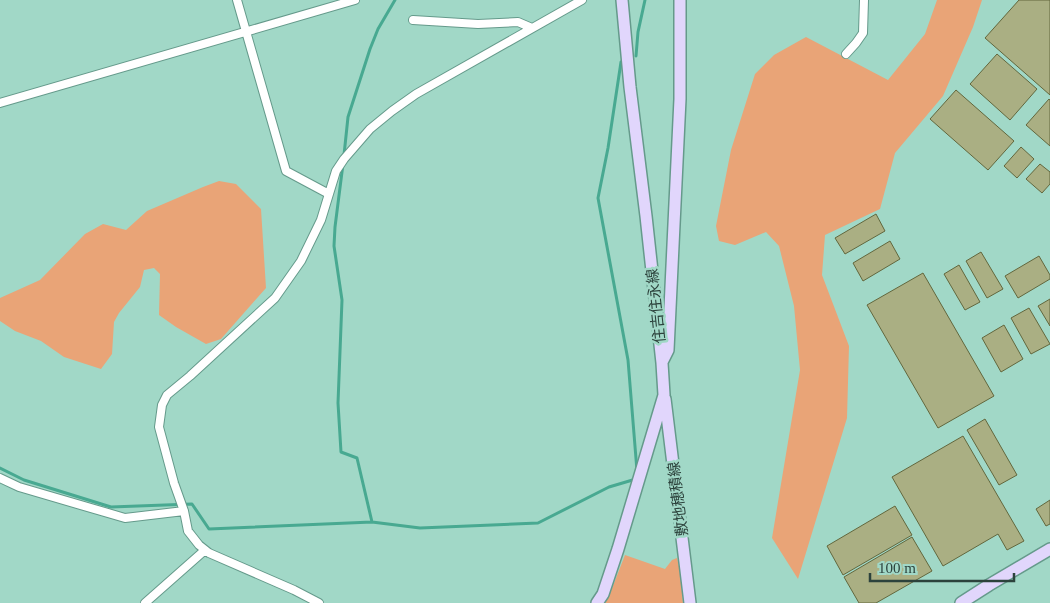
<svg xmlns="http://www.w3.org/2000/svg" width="1050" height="603" viewBox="0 0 1050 603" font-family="'Times New Roman','Noto Sans JP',serif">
  <rect width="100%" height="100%" fill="#a1d8c7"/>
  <path fill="#e9a477" d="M937 0H982L973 27 943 96 895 153 880 209 825 235 822 275 849 346 847 418 798 579 772 538 800 370 794 306 779 246 766 232 735 245 719 241 716 226 731 150 755 74 774 55 806 37 888 80 925 34Z
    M219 181 236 184 261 209 266 288 221 339 206 344 176 327 159 315 160 274 154 268 144 270 140 287 119 313 114 322 112 354 101 369 64 357 41 341 15 331 0 321V298L40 280 85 234 103 224 126 230 147 211 203 187Z
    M625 555 665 569 672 560 677 558 680 571 683 603H605L609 596Z"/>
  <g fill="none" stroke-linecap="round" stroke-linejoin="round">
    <path stroke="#48a991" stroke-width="3" d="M636 56 638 32 645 0
      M621 62 608 148 598 198 628 360 637 471
      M344 155 348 117 370 49 378 29 395 0
      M343 164 335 227 334 246 342 300 338 403 341 452 357 458 372 522
      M0 468 24 480 111 507 192 504 209 529 372 522 420 528 538 523 609 487 636 479"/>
  </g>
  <path fill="#aaaf83" stroke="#62673d" d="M1019 0H1050V95L985 38Z
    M997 54 1037 89 1010 120 970 84Z
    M956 90 1014 141 988 170 930 119Z
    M1049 99 1050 100V146L1026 125Z
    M1021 147 1034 159 1017 178 1004 166Z
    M1040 164 1050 172V184L1042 193 1026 179Z
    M876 214 885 231 845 254 835 238Z
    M890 241 900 259 863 281 853 263Z
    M981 252 1003 289 987 298 966 261Z
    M1039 256 1050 275V279L1018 298 1005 276Z
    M959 265 980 302 965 310 944 274Z
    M923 273 994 396 938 428 867 305Z
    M1050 299V326L1038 306Z
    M1029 308 1050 344 1031 354 1011 318Z
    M1004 325 1023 359 1001 372 982 338Z
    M985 419 1017 475 999 485 967 430Z
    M963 436 1024 541 1007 550 998 534 943 566 892 477Z
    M1050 500V524L1046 526 1036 509Z
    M895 506 912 535 843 575 827 546Z
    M912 537 932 571 876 603H859L844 577Z"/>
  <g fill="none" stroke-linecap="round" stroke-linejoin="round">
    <defs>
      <path id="street" d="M237 0 286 171 329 194
        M413 20 478 24 518 22 532 28
        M846 54 856 43 863 33 864 0
        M0 103 355 0
        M0 478 19 487 125 518 184 511
        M145 603 205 550
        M319 603 294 590 209 553 199 545 188 531 184 511 174 483 159 427 162 405 167 395 190 376 275 298 301 261 321 220 336 171 344 159 370 129 392 111 416 94 582 0"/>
      <path id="secondary" d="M662 362 668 350 680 99V0
        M665 399 690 603
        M597 603 603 594 618 549 664 395 662 363 646 216 630 87 622 0
        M961 603 989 585 1050 549"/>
    </defs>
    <use href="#street" stroke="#659a8b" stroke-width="10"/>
    <use href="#secondary" stroke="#659a8b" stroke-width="14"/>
    <use href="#street" stroke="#fff" stroke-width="8"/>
    <use href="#secondary" stroke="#e1d6fc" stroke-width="11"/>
  </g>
  <g text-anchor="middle" stroke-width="5" stroke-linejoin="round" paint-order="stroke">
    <g font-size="15" fill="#2c423c" stroke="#a1d8c7">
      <text transform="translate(656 306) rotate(-96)" y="5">住吉住永線</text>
      <text transform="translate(678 499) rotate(-97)" y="5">敷地穂積線</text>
    </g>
  </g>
  <path d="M870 573v8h144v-8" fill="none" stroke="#2c423c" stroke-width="2.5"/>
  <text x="878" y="573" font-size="15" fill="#2c423c" stroke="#a1d8c7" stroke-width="4" paint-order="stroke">100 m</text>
</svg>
